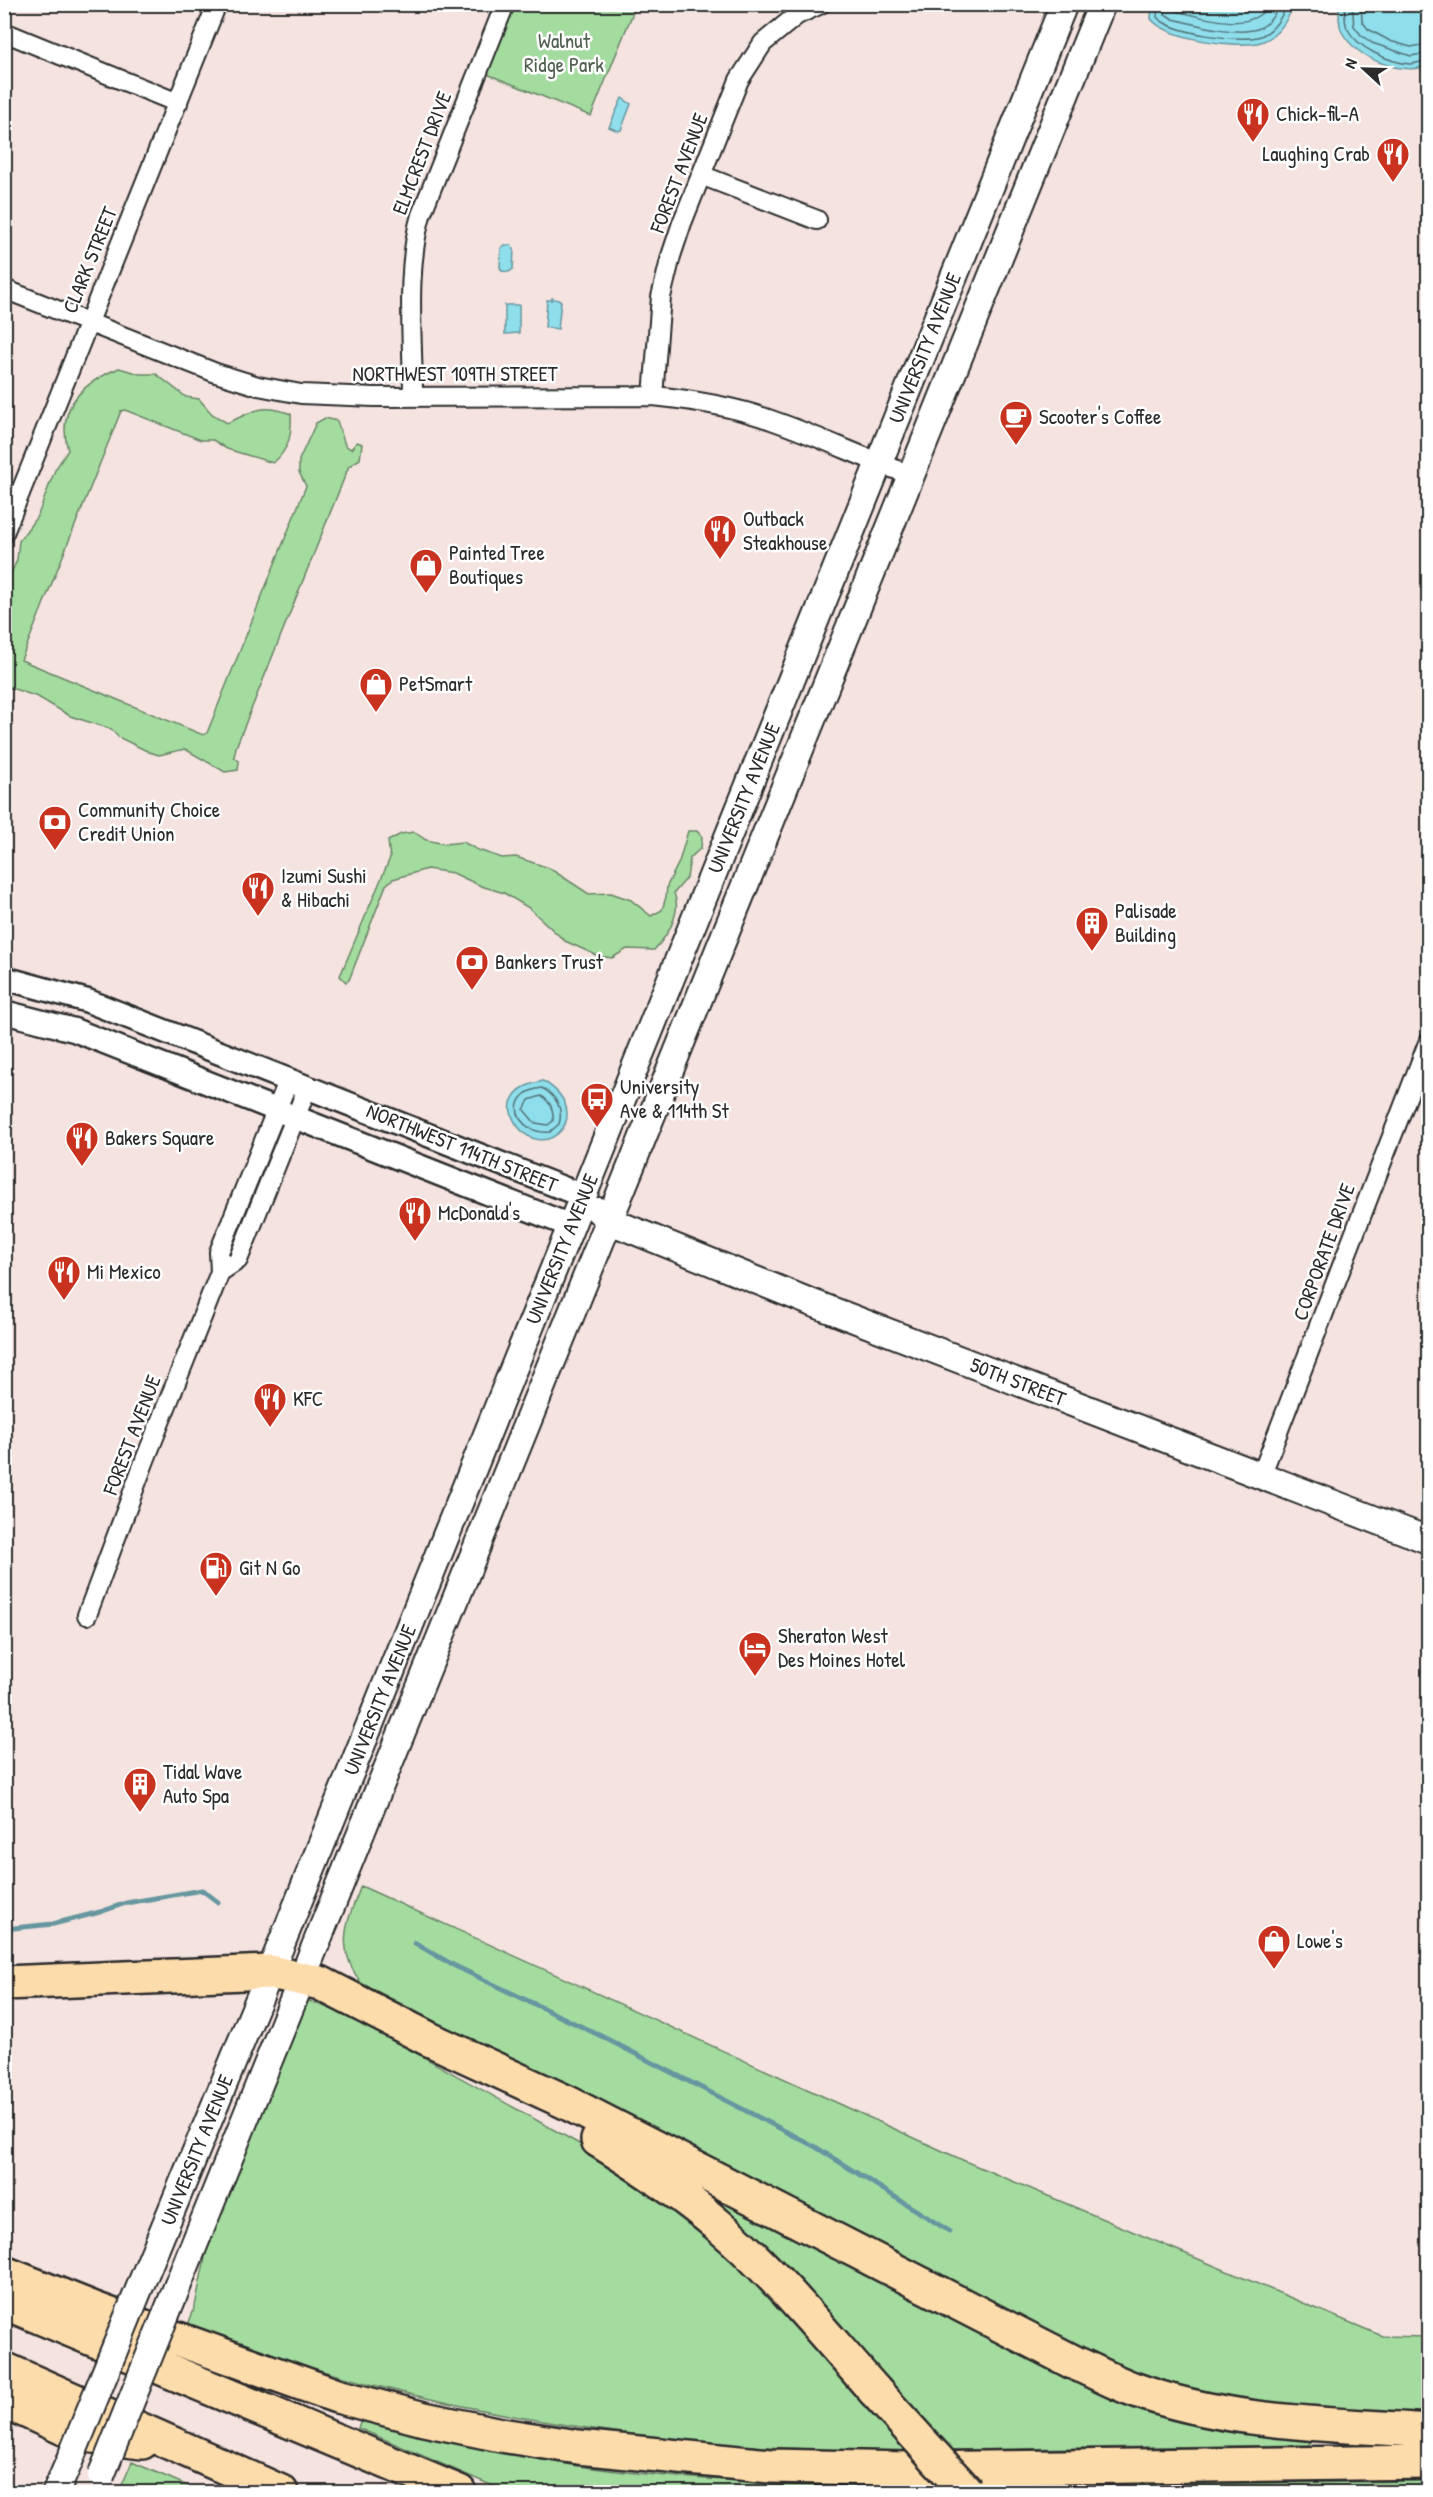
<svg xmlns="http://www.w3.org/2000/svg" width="1433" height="2497" viewBox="0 0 1433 2497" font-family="'Patrick Hand',sans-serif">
  <rect width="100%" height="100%" fill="#f4e3df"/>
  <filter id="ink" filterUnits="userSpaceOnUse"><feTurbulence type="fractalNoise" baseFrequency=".0167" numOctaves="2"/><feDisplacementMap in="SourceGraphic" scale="12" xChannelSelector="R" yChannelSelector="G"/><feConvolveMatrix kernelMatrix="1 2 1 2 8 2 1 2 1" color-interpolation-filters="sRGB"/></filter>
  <g filter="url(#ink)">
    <path fill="#a4dca0" stroke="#688466" stroke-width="1.5" d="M515 5H636L591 116 487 74Z
      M119 368 140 374H156L186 397 199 399 212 414 227 423C255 411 261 403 291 414 292 434 289 450 273 463L227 449 213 440H201L125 410 121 411 21 660 203 735 207 733 306 486 299 472V460L316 423 325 418 337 421 345 445 351 449 357 442 362 444 360 459 349 466 236 747 234 757 239 761 238 770 225 772 185 749 159 755 149 752 118 737 111 729 70 716 38 697 5 686V587L17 560 19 541 38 515 55 470 68 450C56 408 82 383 119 368Z
      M414 832 426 840 445 844 463 842 478 850 502 858 516 857 549 868 589 894 611 893 631 900 651 916 662 910 666 897 667 886 679 862 688 831H697L702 837 701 848 690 858 687 878 674 893C682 913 668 935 654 950L627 949 612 958 598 956 565 941 529 908 504 893 481 886 453 873 427 869 393 879 386 885 349 980 346 982 340 976 390 858 388 841 401 834Z
      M361 1886 967 2162 1382 2336 1428 2337V2418L1232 2402 1117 2369 617 2116 361 1983C335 1946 346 1924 361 1886Z
      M306 2000 348 2015 617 2165 709 2232 915 2452C852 2450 788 2450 725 2444 541 2428 360 2393 188 2325L195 2306 207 2248Z
      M690 2182 987 2335 1310 2436V2445L945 2450Z
      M361 2419C445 2440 530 2461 616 2471 725 2483 835 2486 944 2484L952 2492H507L358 2428Z
      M132 2462 202 2492H119Z
      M1428 2481V2492H984L979 2487Z"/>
    <path fill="#8edeec" stroke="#66969f" stroke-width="1.5" d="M1152 5V4L1294 5C1287 20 1279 36 1261 42 1237 49 1168 39 1151 19Z
      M1339 5H1428V66C1400 75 1357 59 1342 32 1338 24 1339 14 1339 5Z
      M622 98 631 104 621 130 618 131 609 127Z
      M505 245H511L514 249 513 269 509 272 502 271 500 267 501 248Z
      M552 298 561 301 558 329 545 327 547 300H552Z
      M505 305H519V333L505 334Z
      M543 1081C599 1114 543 1168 515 1122 511 1115 509 1107 512 1100 518 1087 530 1084 543 1081Z"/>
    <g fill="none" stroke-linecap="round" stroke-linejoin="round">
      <path stroke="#537378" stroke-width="1.5" d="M1158 4 1157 17C1170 33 1241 43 1261 36 1275 30 1282 17 1287 4
        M1165 4V14L1173 19C1195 24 1235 36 1257 29 1269 25 1275 15 1279 4
        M1174 4 1176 11C1203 17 1253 35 1269 4
        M1345 4C1345 12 1344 21 1347 28 1357 48 1388 62 1410 64 1416 64 1423 61 1428 60
        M1352 4 1354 26 1361 35 1372 43 1411 56 1428 53
        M1361 4 1362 21 1368 29 1390 41 1411 47 1428 44
        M542 1088C555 1095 564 1108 559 1124L550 1132C515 1135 502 1093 542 1088Z
        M541 1096C550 1101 554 1110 553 1121L548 1125 535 1123 524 1110 529 1100Z"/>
      <path stroke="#66969f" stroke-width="5" d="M4 1929 53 1924 100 1912 126 1903 202 1890 218 1902
        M415 1943 453 1965 599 2035 814 2146 949 2231"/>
      <defs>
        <path id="minor" d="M4 32 178 103
          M701 175 817 220
          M4 289 216 373 258 386 301 394 374 397 653 396C694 400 736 407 774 421 820 437 864 458 910 475
          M653 396 661 297 671 256 682 223 739 80 763 43 797 15 821 4
          M413 397C413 339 405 271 421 215L505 4
          M4 533 217 4
          M220 1272 238 1260 308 1086
          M1261 1476 1428 1043
          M87 1615 145 1460 220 1272 219 1252 289 1079"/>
        <path id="tertiary" d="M4 978 88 1001 583 1196
          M4 1012 74 1030 571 1226"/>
        <path id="secondary" d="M599 1211 610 1221 810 1302 1428 1540
          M141 2284 270 1972 1064 4
          M173 2297 1102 4
          M56 2492 69 2462"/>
        <path id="motorway" d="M4 1983 270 1972 320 1983 427 2038 566 2102 1075 2363C1094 2371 1113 2382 1133 2389 1228 2424 1330 2424 1428 2431
          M598 2140C640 2166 681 2193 718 2225 776 2274 825 2335 875 2391
          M4 2273 97 2310 337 2396 424 2419 501 2435 578 2447 771 2466 907 2469 1428 2462
          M4 2302 459 2492
          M4 2369 281 2492
          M4 2401 77 2434 142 2442"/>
      </defs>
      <use href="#minor" stroke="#2b2b2b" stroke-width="22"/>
      <use href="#tertiary" stroke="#2b2b2b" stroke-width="27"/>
      <use href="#secondary" stroke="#2b2b2b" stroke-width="30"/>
      <use href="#motorway" stroke="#2b2b2b" stroke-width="38"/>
      <use href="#minor" stroke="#fff" stroke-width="18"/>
      <use href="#tertiary" stroke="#fff" stroke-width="22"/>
      <use href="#secondary" stroke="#fff" stroke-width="26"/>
      <use href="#motorway" stroke="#fddcac" stroke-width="33"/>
      <defs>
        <path id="secondary-bridge" d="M69 2462 141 2284
          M101 2476 173 2297"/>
        <path id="motorway-bridge" d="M875 2391 967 2492"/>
      </defs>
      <use href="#secondary-bridge" stroke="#2b2b2b" stroke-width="30" stroke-linecap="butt"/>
      <use href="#motorway-bridge" stroke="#2b2b2b" stroke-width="38" stroke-linecap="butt"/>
      <use href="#secondary-bridge" stroke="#fff" stroke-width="26"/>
      <use href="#motorway-bridge" stroke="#fddcac" stroke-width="33"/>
    </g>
  </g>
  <defs>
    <symbol id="restaurant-pin" viewBox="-11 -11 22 30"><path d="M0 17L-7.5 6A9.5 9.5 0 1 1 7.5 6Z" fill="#c8321e" stroke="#fff"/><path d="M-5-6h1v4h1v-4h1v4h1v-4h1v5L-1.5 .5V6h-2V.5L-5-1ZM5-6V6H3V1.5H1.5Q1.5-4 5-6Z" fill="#fff"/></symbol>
    <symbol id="cafe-pin" viewBox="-11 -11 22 30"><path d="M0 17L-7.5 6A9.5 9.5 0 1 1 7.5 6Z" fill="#c8321e" stroke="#fff"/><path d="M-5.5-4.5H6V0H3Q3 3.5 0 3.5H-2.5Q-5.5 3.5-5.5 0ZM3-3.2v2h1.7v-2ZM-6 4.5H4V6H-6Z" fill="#fff"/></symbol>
    <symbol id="shop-pin" viewBox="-11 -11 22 30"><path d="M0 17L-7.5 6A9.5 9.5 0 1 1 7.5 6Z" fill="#c8321e" stroke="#fff"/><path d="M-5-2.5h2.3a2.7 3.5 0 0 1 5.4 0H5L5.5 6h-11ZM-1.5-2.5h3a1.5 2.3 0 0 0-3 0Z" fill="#fff"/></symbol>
    <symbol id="bank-pin" viewBox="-11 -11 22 30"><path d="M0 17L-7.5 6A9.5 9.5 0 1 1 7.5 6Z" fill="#c8321e" stroke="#fff"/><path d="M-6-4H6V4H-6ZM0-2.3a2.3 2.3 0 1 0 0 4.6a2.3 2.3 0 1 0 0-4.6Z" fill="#fff"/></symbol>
    <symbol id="building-pin" viewBox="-11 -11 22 30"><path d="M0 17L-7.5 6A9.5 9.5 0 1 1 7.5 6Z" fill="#c8321e" stroke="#fff"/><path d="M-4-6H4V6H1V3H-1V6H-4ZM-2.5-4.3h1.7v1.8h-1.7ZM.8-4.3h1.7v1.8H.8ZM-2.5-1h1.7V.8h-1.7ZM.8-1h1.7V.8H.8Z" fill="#fff"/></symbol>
    <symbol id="bus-pin" viewBox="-11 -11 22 30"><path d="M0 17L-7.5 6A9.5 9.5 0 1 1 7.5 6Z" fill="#c8321e" stroke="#fff"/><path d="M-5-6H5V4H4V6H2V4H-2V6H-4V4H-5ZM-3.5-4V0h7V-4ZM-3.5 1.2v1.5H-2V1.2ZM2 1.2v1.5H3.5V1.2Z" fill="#fff"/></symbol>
    <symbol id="fuel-pin" viewBox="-11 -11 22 30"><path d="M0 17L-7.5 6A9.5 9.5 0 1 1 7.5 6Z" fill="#c8321e" stroke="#fff"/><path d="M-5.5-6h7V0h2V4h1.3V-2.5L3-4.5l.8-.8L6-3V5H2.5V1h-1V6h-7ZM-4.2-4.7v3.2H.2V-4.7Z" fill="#fff"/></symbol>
    <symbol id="hotel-pin" viewBox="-11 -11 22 30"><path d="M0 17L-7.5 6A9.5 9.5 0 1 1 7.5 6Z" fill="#c8321e" stroke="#fff"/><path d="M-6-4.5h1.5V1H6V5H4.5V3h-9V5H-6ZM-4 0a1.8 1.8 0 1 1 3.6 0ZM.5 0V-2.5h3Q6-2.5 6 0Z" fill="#fff"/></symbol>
  </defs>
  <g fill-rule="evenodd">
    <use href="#restaurant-pin" x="1234" y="95" width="38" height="52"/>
    <use href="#restaurant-pin" x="1374" y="135" width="38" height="52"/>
    <use href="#cafe-pin" x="997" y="398" width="38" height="52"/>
    <use href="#restaurant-pin" x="701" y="512" width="38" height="52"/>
    <use href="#shop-pin" x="407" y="546" width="38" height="52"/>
    <use href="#shop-pin" x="357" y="665" width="38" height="52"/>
    <use href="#bank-pin" x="36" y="803" width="38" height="52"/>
    <use href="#restaurant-pin" x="239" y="869" width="38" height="52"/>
    <use href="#building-pin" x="1073" y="904" width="38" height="52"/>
    <use href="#bank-pin" x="453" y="943" width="38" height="52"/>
    <use href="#bus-pin" x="578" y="1080" width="38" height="52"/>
    <use href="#restaurant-pin" x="63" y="1119" width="38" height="52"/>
    <use href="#restaurant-pin" x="396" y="1194" width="38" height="52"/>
    <use href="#restaurant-pin" x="45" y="1253" width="38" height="52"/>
    <use href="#restaurant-pin" x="251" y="1380" width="38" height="52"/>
    <use href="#fuel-pin" x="197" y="1549" width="38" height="52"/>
    <use href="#hotel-pin" x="736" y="1629" width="38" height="52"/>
    <use href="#building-pin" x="121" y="1765" width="38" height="52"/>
    <use href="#shop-pin" x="1255" y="1922" width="38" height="52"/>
  </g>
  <g text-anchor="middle" stroke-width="5" stroke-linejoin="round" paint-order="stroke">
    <g font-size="21" fill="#4f604e" stroke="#fff">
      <text x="564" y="48">Walnut<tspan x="564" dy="24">Ridge Park</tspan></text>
    </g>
    <g font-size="21" fill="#2b2b2b" stroke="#fff" text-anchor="start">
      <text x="1276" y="121">Chick-fil-A</text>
      <text x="1370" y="161" text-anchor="end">Laughing Crab</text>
      <text x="1039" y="424">Scooter's Coffee</text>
      <text x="743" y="526">Outback<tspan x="743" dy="24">Steakhouse</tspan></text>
      <text x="449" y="560">Painted Tree<tspan x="449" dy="24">Boutiques</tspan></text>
      <text x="399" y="691">PetSmart</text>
      <text x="78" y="817">Community Choice<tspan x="78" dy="24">Credit Union</tspan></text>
      <text x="281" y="883">Izumi Sushi<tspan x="281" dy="24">&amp; Hibachi</tspan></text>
      <text x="1115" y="918">Palisade<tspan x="1115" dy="24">Building</tspan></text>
      <text x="495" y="969">Bankers Trust</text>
      <text x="620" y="1094">University<tspan x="620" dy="24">Ave &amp; 114th St</tspan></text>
      <text x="105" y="1145">Bakers Square</text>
      <text x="438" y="1220">McDonald's</text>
      <text x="87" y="1279">Mi Mexico</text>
      <text x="293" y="1406">KFC</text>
      <text x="239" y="1575">Git N Go</text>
      <text x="778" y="1643">Sheraton West<tspan x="778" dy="24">Des Moines Hotel</tspan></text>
      <text x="163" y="1779">Tidal Wave<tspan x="163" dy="24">Auto Spa</tspan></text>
      <text x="1297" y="1948">Lowe's</text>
    </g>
    <g font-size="21" fill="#2b2b2b" stroke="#fff">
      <text transform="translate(422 153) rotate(-69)" y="7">ELMCREST DRIVE</text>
      <text transform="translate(679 173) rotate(-69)" y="7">FOREST AVENUE</text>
      <text transform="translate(90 260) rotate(-68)" y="7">CLARK STREET</text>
      <text transform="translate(925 348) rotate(-68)" y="7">UNIVERSITY AVENUE</text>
      <text x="455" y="381">NORTHWEST 109TH STREET</text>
      <text transform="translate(744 798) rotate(-68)" y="7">UNIVERSITY AVENUE</text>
      <text transform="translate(462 1148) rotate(22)" y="7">NORTHWEST 114TH STREET</text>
      <text transform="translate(562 1249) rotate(-68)" y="7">UNIVERSITY AVENUE</text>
      <text transform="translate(1324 1252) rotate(-70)" y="7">CORPORATE DRIVE</text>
      <text transform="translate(1018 1382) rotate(21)" y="7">50TH STREET</text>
      <text transform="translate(132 1435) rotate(-69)" y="7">FOREST AVENUE</text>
      <text transform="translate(380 1700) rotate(-68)" y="7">UNIVERSITY AVENUE</text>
      <text transform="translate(197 2150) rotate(-68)" y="7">UNIVERSITY AVENUE</text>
    </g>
  </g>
  <rect width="1433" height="2497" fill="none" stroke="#fff" stroke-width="24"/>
  <rect x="12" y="12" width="1409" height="2473" fill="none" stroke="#2b2b2b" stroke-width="2" filter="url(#ink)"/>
  <g transform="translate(1364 69) rotate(292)" stroke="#ffffff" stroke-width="4.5" paint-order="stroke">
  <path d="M0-4.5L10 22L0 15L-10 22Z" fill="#2b2b2b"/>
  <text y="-9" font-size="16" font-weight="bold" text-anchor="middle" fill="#2b2b2b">N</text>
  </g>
</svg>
